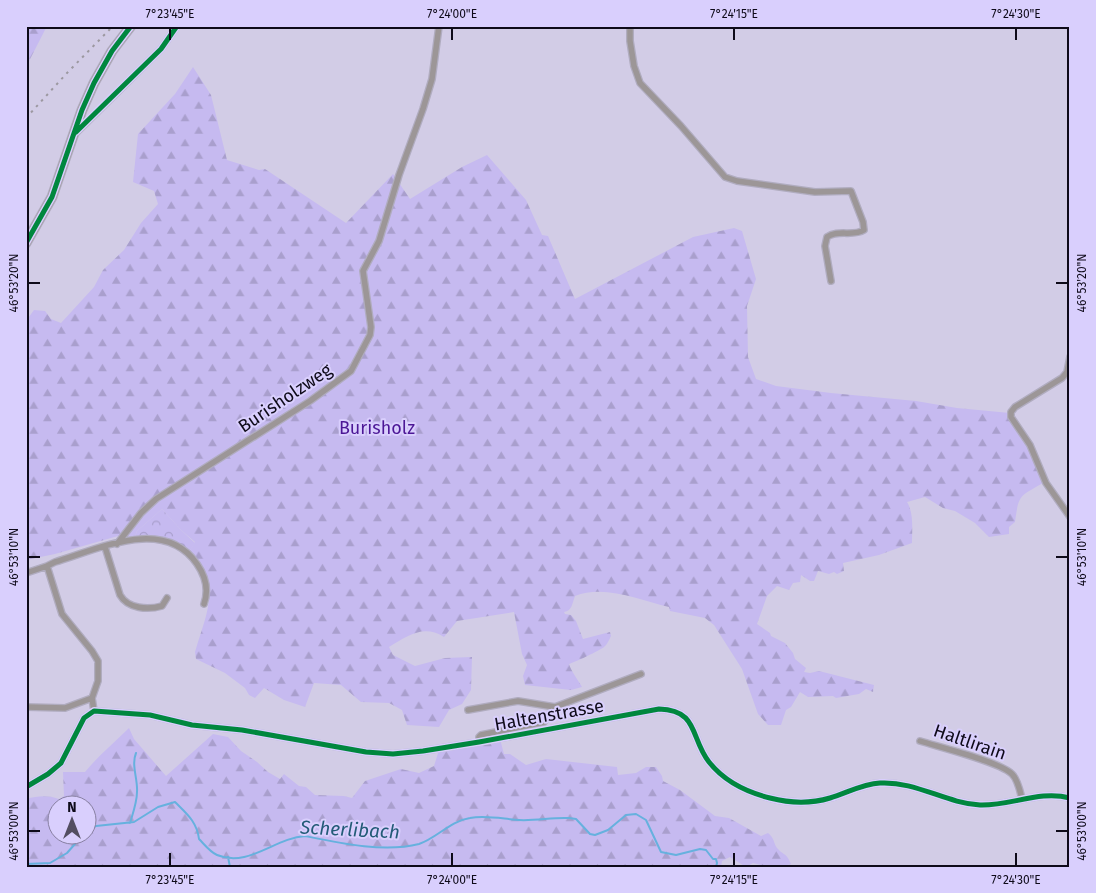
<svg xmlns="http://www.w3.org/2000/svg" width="1096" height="893" viewBox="0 0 1096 893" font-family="'Fira Sans',sans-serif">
  <defs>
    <pattern id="forest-firs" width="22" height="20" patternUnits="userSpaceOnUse" patternTransform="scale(1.25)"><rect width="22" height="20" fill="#c6baf0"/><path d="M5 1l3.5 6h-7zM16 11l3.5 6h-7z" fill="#a99fcd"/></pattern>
    <pattern id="park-crowns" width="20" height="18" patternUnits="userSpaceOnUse" patternTransform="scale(1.25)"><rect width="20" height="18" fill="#c6baf0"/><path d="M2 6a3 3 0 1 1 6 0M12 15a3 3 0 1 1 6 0" fill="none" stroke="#a99fcd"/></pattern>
  </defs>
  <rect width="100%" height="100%" fill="#d2cce6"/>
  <path fill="url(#forest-firs)" fill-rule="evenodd" d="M26 26H47L26 67Z
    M193 67 211 95 227 160 259 170 265 169 346 223 393 174 410 199 462 167 487 155 526 200 542 235 548 236 575 299 693 237 734 228 742 231 756 279 747 306 748 357 756 379 776 386 831 393 916 401 957 408 1010 413 1022 433 1043 483C1019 497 1019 494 1015 522L1009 527V534L989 537 975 523 955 511 943 508 925 497 907 502C914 513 912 530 912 543L879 555 843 563 844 571 837 574 834 572 829 574 818 571 814 581H810L801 575 800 582 793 583 789 590 777 586 767 596 757 624 770 633 771 636 785 643 793 653 795 659 806 668 804 672 810 673 819 671 874 685 873 692 866 689 859 694 836 698 833 696 808 697 800 692 791 707 786 710 781 725H768L758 714 742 669 714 625 705 618 670 611 669 607C640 600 604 584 575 596 572 604 572 611 564 612L565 614 571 615 576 621 583 639 610 632 611 636C609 640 607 645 604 647 601 650 573 663 569 664 571 671 578 680 582 687L571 690 525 685 523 676 527 665 522 654 514 612 457 621 444 637C423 624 408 636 389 647L393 655 415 666 445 658 472 657 471 690 462 704 449 710 439 727 407 725 402 710 389 703 361 702 341 685 314 683 305 707 284 700 264 688 255 698 249 695 245 688 225 673 196 659 195 652C207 611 222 587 189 552L195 542 181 530 162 509 137 531 135 537 126 539 125 534 55 554 26 560V321L34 310 45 311 51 319 61 323 94 287 103 270 124 250 141 223 158 204 154 191 133 182 138 134 175 94Z
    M129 728 134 739 166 776 213 734 228 737 241 751 257 762 268 772 280 779 284 774 299 786 306 787 315 795 344 796 352 798 365 781 401 769 419 773 434 766 439 750 500 739 504 754H510L526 765 546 759 617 767 618 775 636 773 646 767H656L662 776 663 781 680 790 715 816 729 818 761 836 768 833C775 839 773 842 777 848 784 856 786 852 791 864 777 868 767 867 753 863L746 867 730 857 722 861 721 867H26V799C38 796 47 795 59 799L64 796 63 772H85C98 756 114 743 129 728ZM58 806H88V836H58Z"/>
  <path fill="url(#park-crowns)" d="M162 509 181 530 195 543 189 552C169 541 159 535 135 537L137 531Z"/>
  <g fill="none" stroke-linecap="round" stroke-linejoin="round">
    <path stroke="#66b1de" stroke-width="2" d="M130 823C133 813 137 802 137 792 138 779 131 765 136 753
      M88 831 96 826 134 822 158 807 175 802C187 814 197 822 199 839 204 844 210 852 217 855 248 868 275 838 305 836 339 843 384 853 419 844 437 838 450 821 470 818 486 815 503 819 519 820 536 821 553 817 569 818L576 819 590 834 595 835 608 830 626 815 636 814 646 820 661 852 676 855 700 849 706 850 713 859H716L717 863 716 867
      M228 857 230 867
      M26 864 50 863 67 853 82 836"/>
    <defs>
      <path id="street" d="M630 26V41L634 66 640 83 681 126 725 177 737 181 815 192 851 191 863 222 864 230C853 237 838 229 827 237L825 246 831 281
        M76 133 161 49 177 26
        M1070 357 1067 372 1062 378 1015 407 1011 412V417L1030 445 1046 483 1070 517
        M117 544 141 513 156 499 310 401 351 371 370 335 371 327 363 271 379 241 399 175 423 109 432 79 439 26
        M105 547 120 595C128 609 148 610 162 606L167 598
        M26 573 47 566
        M26 707 65 708 92 698
        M468 710 518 701 555 707
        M94 711 92 698 98 681V661L92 651 62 614 47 566 55 562C99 549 164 516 197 564 206 577 209 590 204 604
        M920 741C939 747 1000 762 1012 774 1018 780 1020 791 1022 799
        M479 742V737L481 735 544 722 555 707 641 674
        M26 787 48 774 61 763 84 718 94 711 150 715 192 725 242 730 366 752 393 754 423 751 479 742 659 709C699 710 690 738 709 762 724 781 746 792 770 798 789 803 810 804 830 798 847 793 862 784 880 783 916 781 945 803 980 805 1011 806 1039 790 1070 798"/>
      <path id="secondary" d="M26 243 52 197 82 110 94 83 112 51 131 26"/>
    </defs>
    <use href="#street" stroke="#b0acbf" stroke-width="8"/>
    <use href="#secondary" stroke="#b0acbf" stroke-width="11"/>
    <use href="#street" stroke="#9c9697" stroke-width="5.5"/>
    <use href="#secondary" stroke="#9d969a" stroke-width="9"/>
    <path stroke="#9c98a0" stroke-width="2" stroke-dasharray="2.5 5" stroke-linecap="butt" d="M26 118 67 73 113 26"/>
    <defs>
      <path id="cycleway" d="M76 132 161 49 177 26
        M26 243 52 197 82 110 94 83 112 51 131 26
        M26 787 48 774 61 763 84 718 94 711 150 715 192 725 242 730 366 752 393 754 423 751 479 742 659 709C699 710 690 738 709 762 724 781 746 792 770 798 789 803 810 804 830 798 847 793 862 784 880 783 916 781 945 803 980 805 1011 806 1039 790 1070 798"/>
    </defs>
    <use href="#cycleway" stroke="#d9cffd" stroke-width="8"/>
    <use href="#cycleway" stroke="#00873e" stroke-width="5"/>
  </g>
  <path fill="none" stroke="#0e0a19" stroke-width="2" d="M170 28V40M452 28V40M734 28V40M1016 28V40M28 283H40M1056 283H1068M28 557H40M1056 557H1068M28 831H40M1056 831H1068M170 853V866M452 853V866M734 853V866M1016 853V866"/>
  <g text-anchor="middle" stroke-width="4" stroke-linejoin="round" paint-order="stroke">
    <g font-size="18" fill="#0e0a19" stroke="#d9cffd">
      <text transform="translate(285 398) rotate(-34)" y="6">Burisholzweg</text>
      <text transform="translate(549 715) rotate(-10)" y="6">Haltenstrasse</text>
      <text transform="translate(970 742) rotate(19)" y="6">Haltlirain</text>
    </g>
    <g font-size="18" fill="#4c1796" stroke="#d9cffd">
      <text x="377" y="434">Burisholz</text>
    </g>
    <g font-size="19" font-style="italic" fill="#235b77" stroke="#d9cffd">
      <text transform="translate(350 829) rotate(3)" y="7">Scherlibach</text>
    </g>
  </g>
  <rect width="1096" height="893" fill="none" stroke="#d9cffd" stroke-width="55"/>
  <g transform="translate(72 820)"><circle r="24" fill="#d9cffd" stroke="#8880a2"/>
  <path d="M0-4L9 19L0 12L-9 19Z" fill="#534e61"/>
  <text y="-8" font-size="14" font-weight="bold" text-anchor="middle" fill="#0e0a19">N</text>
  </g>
  <rect x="28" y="28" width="1040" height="838" fill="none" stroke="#0e0a19" stroke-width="2"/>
  <g font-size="12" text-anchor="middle" fill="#0e0a19">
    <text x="170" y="18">7°23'45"E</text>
    <text x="452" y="18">7°24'00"E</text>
    <text x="734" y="18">7°24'15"E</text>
    <text x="1016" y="18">7°24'30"E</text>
    <text transform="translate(14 283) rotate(-90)" y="4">46°53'20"N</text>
    <text transform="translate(1082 283) rotate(-90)" y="4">46°53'20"N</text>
    <text transform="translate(14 557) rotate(-90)" y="4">46°53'10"N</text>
    <text transform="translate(1082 557) rotate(-90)" y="4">46°53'10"N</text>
    <text transform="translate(14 831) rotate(-90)" y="4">46°53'00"N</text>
    <text transform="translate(1082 831) rotate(-90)" y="4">46°53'00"N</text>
    <text x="170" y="884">7°23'45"E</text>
    <text x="452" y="884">7°24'00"E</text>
    <text x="734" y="884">7°24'15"E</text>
    <text x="1016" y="884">7°24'30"E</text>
  </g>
</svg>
